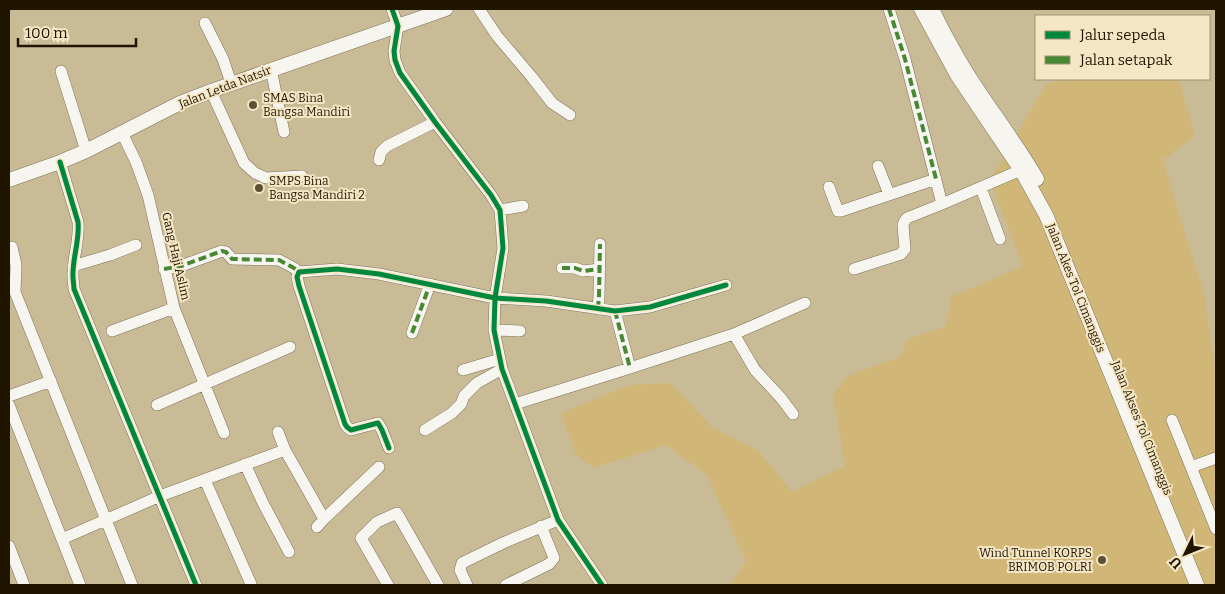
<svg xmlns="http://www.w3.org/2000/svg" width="1225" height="594" viewBox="0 0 1225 594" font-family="Bitter,serif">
  <rect width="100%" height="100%" fill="#cabb97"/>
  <path fill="#d1b777" d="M1066 79H1179L1195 136 1163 160 1187 240 1204 293 1216 375V585H733L732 582 746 562 707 475 666 445 593 468 575 453 561 413 630 385 671 383 713 428 759 451 792 492 845 466 833 395 848 376 901 356 906 340 946 326 951 297 1023 266 990 180 1046 84Z"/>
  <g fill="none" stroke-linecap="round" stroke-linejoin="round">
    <defs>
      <path id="minor" d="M392 9 398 26 394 51 395 60 400 73 435 122 491 195 500 210 503 248 495 298 494 330 502 369 558 520 602 585
        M479 9 497 36 531 76 552 103 570 115
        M889 9 905 59 942 204 1021 170
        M205 23 223 59 231 83
        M271 69 284 132
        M61 71 86 151
        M211 91 244 163 255 173 266 178 302 176
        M122 133 136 162 148 195 174 308 224 433
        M379 160 381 152 387 146 435 122
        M60 162 78 222C80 240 72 259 73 277 73 281 74 285 74 289L196 585
        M878 166 889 194
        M829 187 838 211H841L936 179
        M981 188 1000 239
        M500 210 523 206
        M12 247 16 265 15 292 132 585
        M73 266 110 255 136 245
        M562 268H575L583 271 600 269
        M164 269 181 266 222 251 226 252 232 259 279 260 294 268 299 272
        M854 269 901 254 905 249 903 225 904 222 907 218 942 204
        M598 309 599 296 600 244
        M615 311 630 368
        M494 330 520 331
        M112 331 174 308
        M412 333 430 284
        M734 334 805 303
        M463 370 500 359
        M9 396 51 381
        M515 404 630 368 734 334 755 370 781 398 793 414
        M9 405 80 585
        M157 405 290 347
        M1172 420 1216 529
        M425 430 452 413 461 404 464 396 477 383 502 369
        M278 432 285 450 324 519
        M389 448 382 430 378 423 351 430 347 427 345 424 299 286 297 277 299 272 337 269 379 274 495 298 546 301 615 311 650 307 726 285
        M245 464 263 503 289 552
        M1191 467 1216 458
        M205 480 251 584
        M317 527 324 519 379 467
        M62 539 160 496 285 450
        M9 546 24 585
        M388 585 361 538 377 522 397 513 438 585
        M467 585 460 570 462 563 505 542 558 520
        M506 585 549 564 554 558 541 526"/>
      <path id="major" d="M921 9 957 75 1021 170 1046 215 1197 585
        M932 9C942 30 953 50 965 70 988 107 1015 141 1037 179
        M9 180 60 162 86 151 180 103 211 91 446 9"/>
    </defs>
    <use href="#minor" stroke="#7d7258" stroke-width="12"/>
    <use href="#major" stroke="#7d7258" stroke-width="15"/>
    <use href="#minor" stroke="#f7f5ef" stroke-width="11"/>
    <use href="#major" stroke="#f7f5ef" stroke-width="14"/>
    <path stroke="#478832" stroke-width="4" stroke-dasharray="8 4" stroke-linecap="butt" d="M889 9 905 59 936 179
      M562 268H575L583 271 600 269
      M164 269 181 266 222 251 226 252 232 259 279 260 294 268 299 272
      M598 309 599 296 600 244
      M615 311 630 368
      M412 333 430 284"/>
    <defs>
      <path id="cycleway" d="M392 9 398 26 394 51 395 60 400 73 435 122 491 195 500 210 503 248 495 298 494 330 502 369 558 520 602 585
        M60 162 78 222C80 240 72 259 73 277 73 281 74 285 74 289L196 585
        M389 448 382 430 378 423 351 430 347 427 345 424 299 286 297 277 299 272 337 269 379 274 495 298 546 301 615 311 650 307 726 285"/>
    </defs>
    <use href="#cycleway" stroke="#f5e6c6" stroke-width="8"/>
    <use href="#cycleway" stroke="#00873e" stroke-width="5"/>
  </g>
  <g fill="#5c5035" stroke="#f5e6c6" stroke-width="2">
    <circle cx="253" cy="105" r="5"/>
    <circle cx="259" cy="188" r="5"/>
    <circle cx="1102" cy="560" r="5"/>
  </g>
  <g text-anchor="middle" stroke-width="4" stroke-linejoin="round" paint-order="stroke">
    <g font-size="12" fill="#201600" stroke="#f5e6c6">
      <text transform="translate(225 87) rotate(-21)" y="4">Jalan Letda Natsir</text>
      <text transform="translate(176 256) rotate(77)" y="4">Gang Haji Aslim</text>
      <text transform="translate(1076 288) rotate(68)" y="4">Jalan Akes Tol Cimanggis</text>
      <text transform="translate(1142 428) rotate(68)" y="4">Jalan Akses Tol Cimanggis</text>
    </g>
    <g font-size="12" fill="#201600" stroke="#f5e6c6" text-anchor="start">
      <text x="263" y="102">SMAS Bina<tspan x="263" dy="14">Bangsa Mandiri</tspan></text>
      <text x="269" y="185">SMPS Bina<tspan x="269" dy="14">Bangsa Mandiri 2</tspan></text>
      <text x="1092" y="557" text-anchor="end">Wind Tunnel KORPS<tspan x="1092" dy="14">BRIMOB POLRI</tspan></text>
    </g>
  </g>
  <rect width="1225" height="594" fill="none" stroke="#201600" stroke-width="20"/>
  <rect x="1035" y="15" width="175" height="65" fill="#f5e6c6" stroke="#a09377"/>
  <rect x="1045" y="31" width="25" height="8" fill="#00873e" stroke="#a09377"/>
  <text x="1080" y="40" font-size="15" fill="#201600">Jalur sepeda</text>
  <rect x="1045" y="56" width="25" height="8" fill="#478832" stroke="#a09377"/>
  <text x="1080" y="65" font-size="15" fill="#201600">Jalan setapak</text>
  <g transform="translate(1185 554) rotate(227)" stroke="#f5e6c6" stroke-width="4" paint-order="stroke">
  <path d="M0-4L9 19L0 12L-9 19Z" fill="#201600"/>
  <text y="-8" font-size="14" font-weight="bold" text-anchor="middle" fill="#201600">U</text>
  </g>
  <path d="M18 38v8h118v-8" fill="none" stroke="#201600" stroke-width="2.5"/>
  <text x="25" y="38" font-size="15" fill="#201600" stroke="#f5e6c6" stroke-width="4" paint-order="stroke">100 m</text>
</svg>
